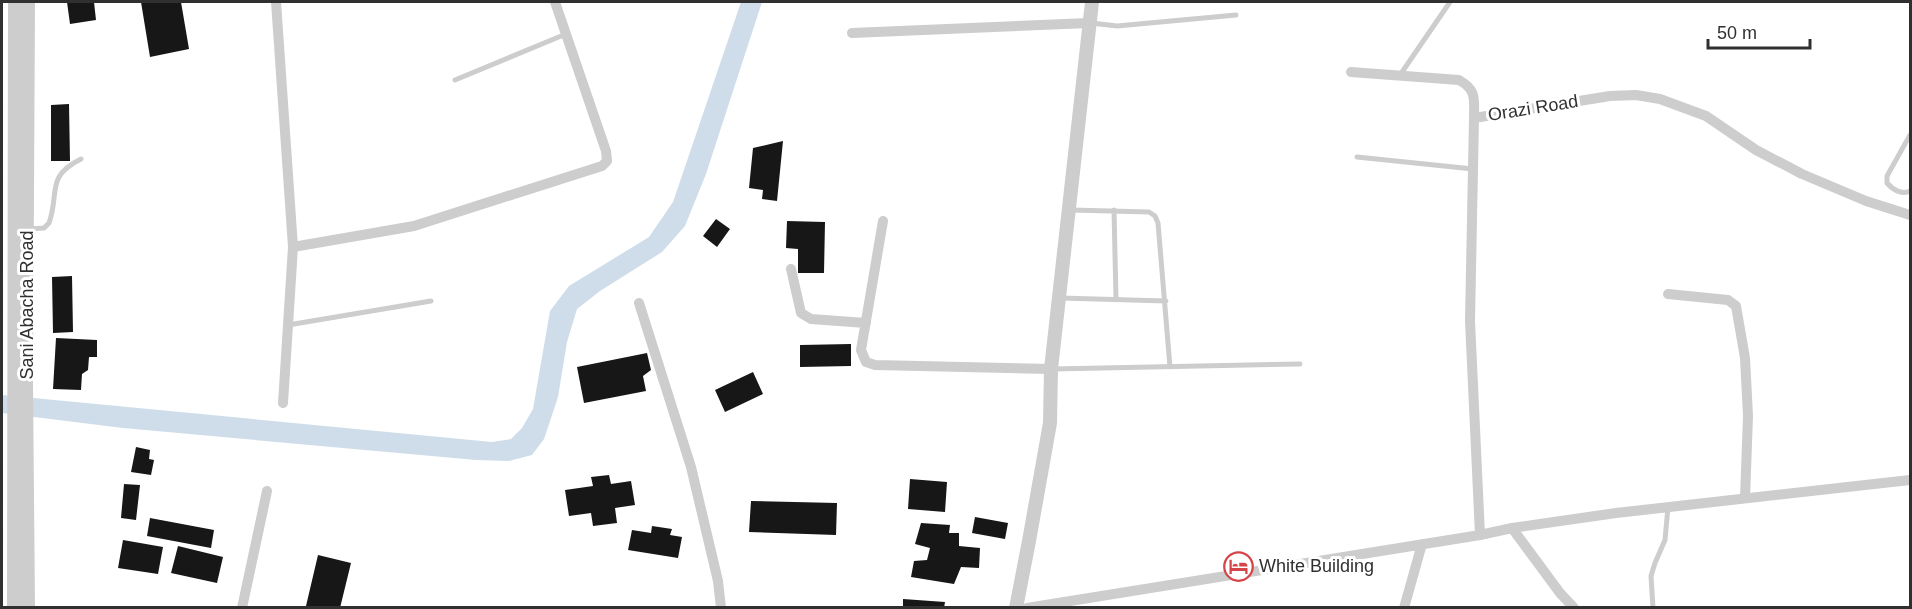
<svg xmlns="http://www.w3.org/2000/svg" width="1912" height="609" viewBox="0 0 1912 609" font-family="Helvetica,sans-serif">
  <rect width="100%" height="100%" fill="#fff"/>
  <path fill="#cedde9" d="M741 2H762L706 174 685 226 662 252 600 291 577 309 567 342 558 397 544 439 532 455 509 461 476 460 123 428 2 413V395L492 442 511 439 522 428 533 409 550 311 569 286 649 237 673 202Z"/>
  <path fill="#171717" d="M67 2H94L96 20 70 24Z
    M141 2H181L189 49 150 57Z
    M69 104 70 161H51V105Z
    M783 141 777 201 762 199 763 190 749 188 753 148Z
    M716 219 730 229 717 247 703 236Z
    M787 221 825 222 824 273H798V249L786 248Z
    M72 276 73 332 53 333 52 277Z
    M56 338 97 340V357H89L88 370 82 374 81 390 53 389Z
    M851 344V366L800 367V345Z
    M647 353 651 370 643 376 646 391 584 403 577 367Z
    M753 372 763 394 725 412 715 390Z
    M136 447 150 450 149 459 154 460 151 475 131 472Z
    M609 475 611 484 631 481 635 505 615 508 617 523 593 526 591 513 569 516 565 490 593 486 591 477Z
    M910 479 947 482 945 512 908 509Z
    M124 484 140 485 136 520 121 518Z
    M751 501 837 503 836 535 749 532Z
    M975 517 1008 523 1005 539 972 533Z
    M150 518 214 530 211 548 147 536Z
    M921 523 950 525 949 533H959V546L980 548 979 568 961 567 954 584 911 577 914 561 927 560 930 548 915 544Z
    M652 526 672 529 670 535 682 537 678 558 628 550 632 530 651 533Z
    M123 540 163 547 158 574 118 568Z
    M178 546 223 557 217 583 171 573Z
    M318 555 351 563 340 608 306 606Z
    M903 599 945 602 944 608H903Z"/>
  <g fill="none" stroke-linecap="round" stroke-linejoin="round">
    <path stroke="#cdcdcd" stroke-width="5" d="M1091 23 1117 26 1236 15
      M1400 75 1450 2
      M455 80 566 34
      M1910 135 1887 176V183C1893 190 1902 195 1910 191
      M1357 157 1473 169
      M1071 210 1149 212 1155 216 1158 223 1170 367
      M1114 210 1116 299
      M28 229 44 228 49 223C60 192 45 177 81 159
      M1060 298 1166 301
      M288 325 431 301
      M1053 369 1300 364
      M1653 608 1651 576 1655 563 1665 540 1668 507"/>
    <path stroke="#cdcdcd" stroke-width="10" d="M276 2 293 247 283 403
      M852 33 1089 23
      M1351 72 1459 80C1477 90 1474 99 1474 118
      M883 221 861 350 866 362 875 365 1051 369
      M293 247 414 226 602 166 607 161 606 151 555 2
      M791 269 801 313 811 319 866 323
      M1668 294 1728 300 1736 306 1745 358 1748 416 1745 498
      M639 303 691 467 718 581 721 608
      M1512 528 1560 593 1574 608
      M1480 535 1470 321 1474 118 1610 96 1636 95 1660 99 1706 116 1756 150 1802 174 1866 201 1910 215
      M242 608 267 491
      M1027 608 1480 535 1512 528 1616 513 1910 480
      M1404 608 1422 544"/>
    <path stroke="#cdcdcd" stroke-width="14" d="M14 608 15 2
      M28 608 26 384 28 2
      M1016 608 1029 541 1050 423 1051 369 1092 2"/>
  </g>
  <defs>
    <symbol id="hotel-ring" viewBox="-11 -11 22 22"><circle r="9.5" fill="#fff" stroke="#d54449" stroke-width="1.5"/><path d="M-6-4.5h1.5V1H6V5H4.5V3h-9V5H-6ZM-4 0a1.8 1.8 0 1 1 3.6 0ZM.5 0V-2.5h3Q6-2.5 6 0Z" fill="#d54449"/></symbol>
  </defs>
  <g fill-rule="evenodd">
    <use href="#hotel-ring" x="1222" y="550" width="33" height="33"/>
  </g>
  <g text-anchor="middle" stroke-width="6" stroke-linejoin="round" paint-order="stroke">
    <g font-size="18" fill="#303030" stroke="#fff">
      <text transform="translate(1533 108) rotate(-9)" y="6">Orazi Road</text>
      <text transform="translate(27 305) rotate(-90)" y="6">Sani Abacha Road</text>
    </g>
    <g font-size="18" fill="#303030" stroke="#fff" text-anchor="start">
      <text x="1259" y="572">White Building</text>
    </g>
  </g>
  <rect width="1912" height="609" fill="none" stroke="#303030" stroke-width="6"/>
  <path d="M1708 39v9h102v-9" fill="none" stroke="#303030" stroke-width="3"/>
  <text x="1717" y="39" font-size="18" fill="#303030" stroke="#ffffff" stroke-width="4.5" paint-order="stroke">50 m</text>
</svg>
